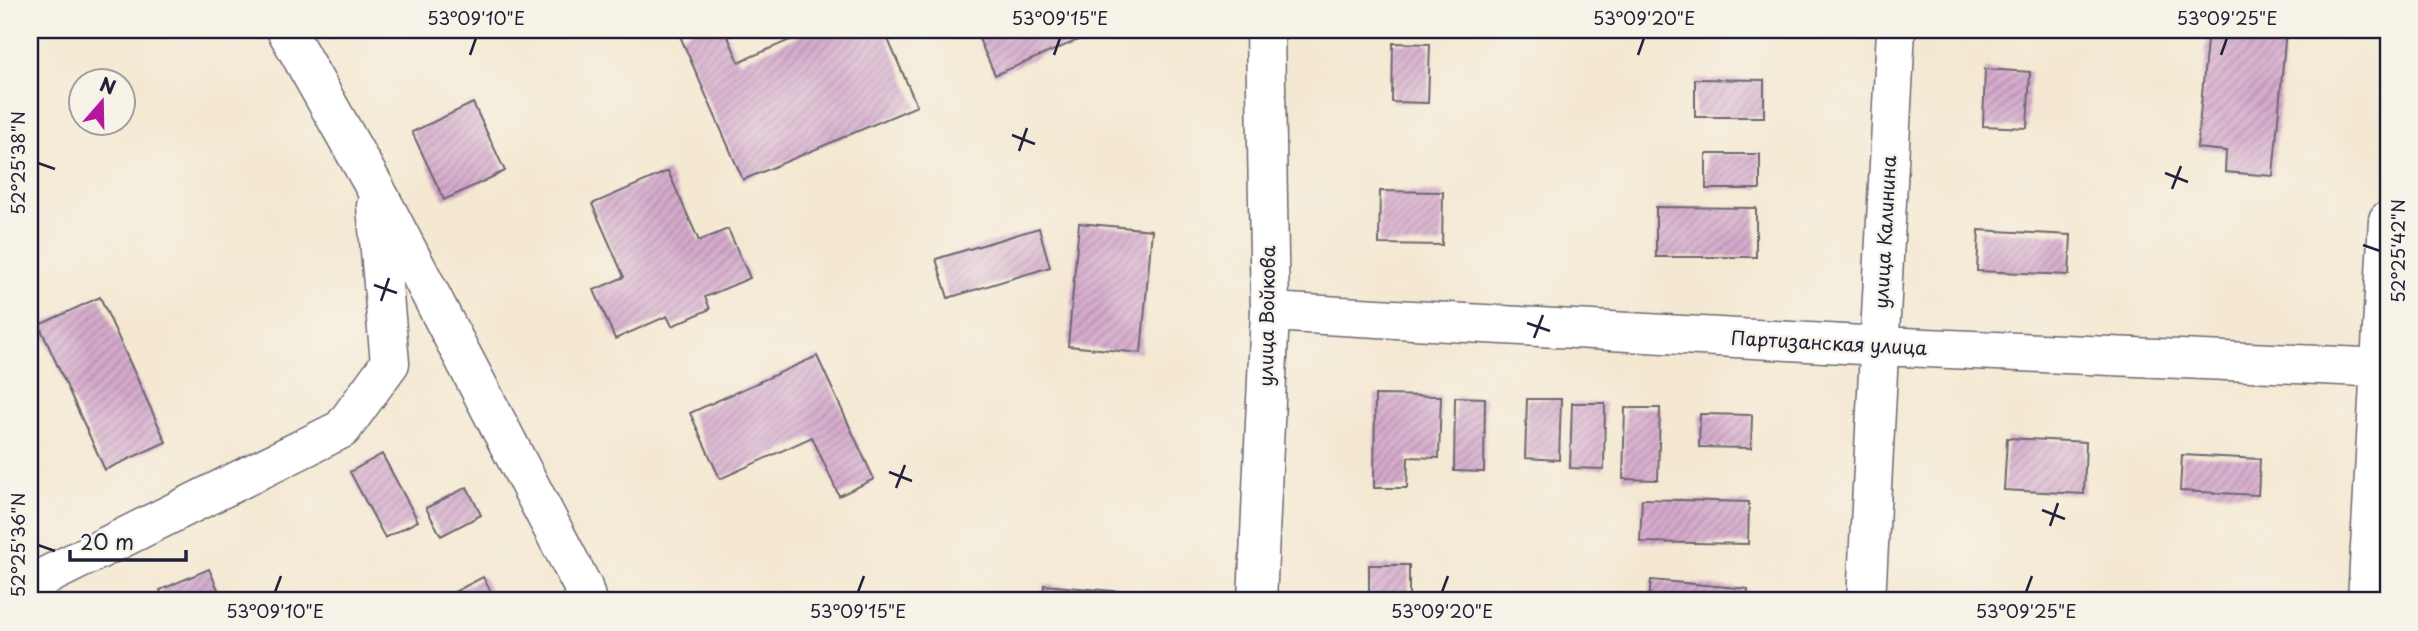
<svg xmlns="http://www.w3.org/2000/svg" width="2418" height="631" viewBox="0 0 2418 631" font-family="'Playpen Sans',sans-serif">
  <defs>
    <pattern id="building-hatch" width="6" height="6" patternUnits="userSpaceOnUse" patternTransform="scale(1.75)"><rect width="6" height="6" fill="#d5aacc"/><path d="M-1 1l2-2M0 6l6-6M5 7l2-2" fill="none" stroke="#ac8aa7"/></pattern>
  </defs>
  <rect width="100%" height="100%" fill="#f7f3e8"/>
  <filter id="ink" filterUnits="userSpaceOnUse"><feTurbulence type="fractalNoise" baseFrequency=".0143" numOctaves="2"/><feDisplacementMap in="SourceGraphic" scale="14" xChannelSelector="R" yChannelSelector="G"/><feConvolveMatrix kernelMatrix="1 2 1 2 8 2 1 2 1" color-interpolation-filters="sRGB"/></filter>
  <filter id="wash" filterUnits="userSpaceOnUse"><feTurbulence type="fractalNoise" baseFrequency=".00686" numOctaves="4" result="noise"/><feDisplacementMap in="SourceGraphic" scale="28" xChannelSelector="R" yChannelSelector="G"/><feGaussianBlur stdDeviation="1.57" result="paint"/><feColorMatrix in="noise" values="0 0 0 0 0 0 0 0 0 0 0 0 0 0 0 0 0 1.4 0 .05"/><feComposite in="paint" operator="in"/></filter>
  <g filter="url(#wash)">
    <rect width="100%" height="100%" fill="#f4e8d2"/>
    <g id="blocks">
      <path fill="url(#building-hatch)" d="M694 30H725L739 62 813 30H884L917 106 743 180 680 36Z
        M975 30H1102L995 75Z
        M2208 30H2286L2273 176 2225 172 2226 151 2197 148Z
        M1393 43 1430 44 1428 103 1392 102Z
        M1985 69 2030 72 2027 128 1983 126Z
        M1695 79 1764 80V117H1695Z
        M473 103 505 171 444 200 412 132Z
        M1706 154H1760V189H1706Z
        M668 171 699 241 728 229 750 278 705 297 710 309 672 326 667 316 615 339 594 290 624 277 592 204Z
        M1380 191 1443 192 1442 245 1379 244Z
        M1656 207 1756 208V257H1656Z
        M1079 223 1152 230 1141 353 1068 346Z
        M1039 228 1050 267 948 298 936 259Z
        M1979 230 2071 235 2069 275 1977 271Z
        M100 297 166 442 105 470 39 325Z
        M817 356 874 479 839 496 812 437 720 479 690 413Z
        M1375 395 1441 396 1439 458 1408 457 1407 488H1374Z
        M1455 397 1485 398 1484 472 1454 471Z
        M1527 399H1561L1559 460 1525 458Z
        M1572 403H1605L1604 469 1570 468Z
        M1625 408H1660L1658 480 1623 479Z
        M1700 414 1752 415 1751 448 1699 447Z
        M2007 438 2086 442 2084 494 2004 490Z
        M382 454 418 521 385 538 350 472Z
        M2182 455 2260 459 2258 495 2180 491Z
        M467 487 481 515 441 536 426 508Z
        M1642 499 1749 502 1748 544 1640 542Z
        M1369 565H1409V601H1369Z
        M209 569 223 601H165L160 590Z
        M483 577 496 601H437Z
        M1651 580 1748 589 1747 601H1649Z
        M1044 585 1124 592 1123 601H1043Z
        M2187 596 2254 599 2253 601H2187Z"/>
    </g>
  </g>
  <g filter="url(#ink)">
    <use href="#blocks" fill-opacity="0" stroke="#6c6770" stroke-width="2"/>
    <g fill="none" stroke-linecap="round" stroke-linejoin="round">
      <defs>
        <path id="minor" d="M286 30 374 186 583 587 587 601
          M1270 312 1880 346 2388 368
          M30 584 342 429 390 363 376 206
          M1257 601 1270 312 1265 30
          M1866 601 1896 30
          M2367 601 2388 220"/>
      </defs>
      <use href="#minor" stroke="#6c6770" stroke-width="41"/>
      <use href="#minor" stroke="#fff" stroke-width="38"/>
    </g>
  </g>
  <path fill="none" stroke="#22223b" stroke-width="2.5" d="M470 55 476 38M1054 55 1060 38M1638 55 1644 38M2221 55 2227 38M1012 135 1035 144M1019 151 1027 128M38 163 55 169M2165 173 2188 182M2172 189 2181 166M2363 245 2380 251M374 285 397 293M381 301 389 278M1527 323 1550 331M1534 338 1543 315M889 472 912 481M896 488 905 465M2042 510 2065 519M2050 526 2058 503M38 545 55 551M275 592 281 576M858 592 864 576M1442 592 1448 576M2026 592 2032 576"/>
  <g text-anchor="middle" stroke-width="5" stroke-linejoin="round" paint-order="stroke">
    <g font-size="19" fill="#22223b" stroke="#f7f3e8">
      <text transform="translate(1885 232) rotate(-87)" y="7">улица Калинина</text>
      <text transform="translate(1267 316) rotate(-89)" y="7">улица Войкова</text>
      <text transform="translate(1829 343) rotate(3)" y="7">Партизанская улица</text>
    </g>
  </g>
  <rect width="2418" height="631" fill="none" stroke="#f7f3e8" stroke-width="77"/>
  <g transform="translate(102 102) rotate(20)"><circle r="33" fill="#f7f3e8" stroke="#a29fa3" stroke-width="2"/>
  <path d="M0-5L12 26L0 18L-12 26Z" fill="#b5179e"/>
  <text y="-10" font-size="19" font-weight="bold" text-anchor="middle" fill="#22223b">N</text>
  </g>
  <path d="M70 550v10h116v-10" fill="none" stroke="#22223b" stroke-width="3.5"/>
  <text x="80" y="550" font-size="21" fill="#22223b" stroke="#f7f3e8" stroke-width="5" paint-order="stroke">20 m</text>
  <rect x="38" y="38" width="2342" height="554" fill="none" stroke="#22223b" stroke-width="2.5"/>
  <g font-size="18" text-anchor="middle" fill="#22223b">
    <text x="476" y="25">53°09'10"E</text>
    <text x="1060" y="25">53°09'15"E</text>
    <text x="1644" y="25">53°09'20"E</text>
    <text x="2227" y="25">53°09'25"E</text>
    <text transform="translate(19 163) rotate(-90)" y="6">52°25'38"N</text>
    <text transform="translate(2399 251) rotate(-90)" y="6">52°25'42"N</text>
    <text transform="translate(19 545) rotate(-90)" y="6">52°25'36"N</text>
    <text x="275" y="618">53°09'10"E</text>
    <text x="858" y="618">53°09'15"E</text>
    <text x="1442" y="618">53°09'20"E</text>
    <text x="2026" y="618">53°09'25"E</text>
  </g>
</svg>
